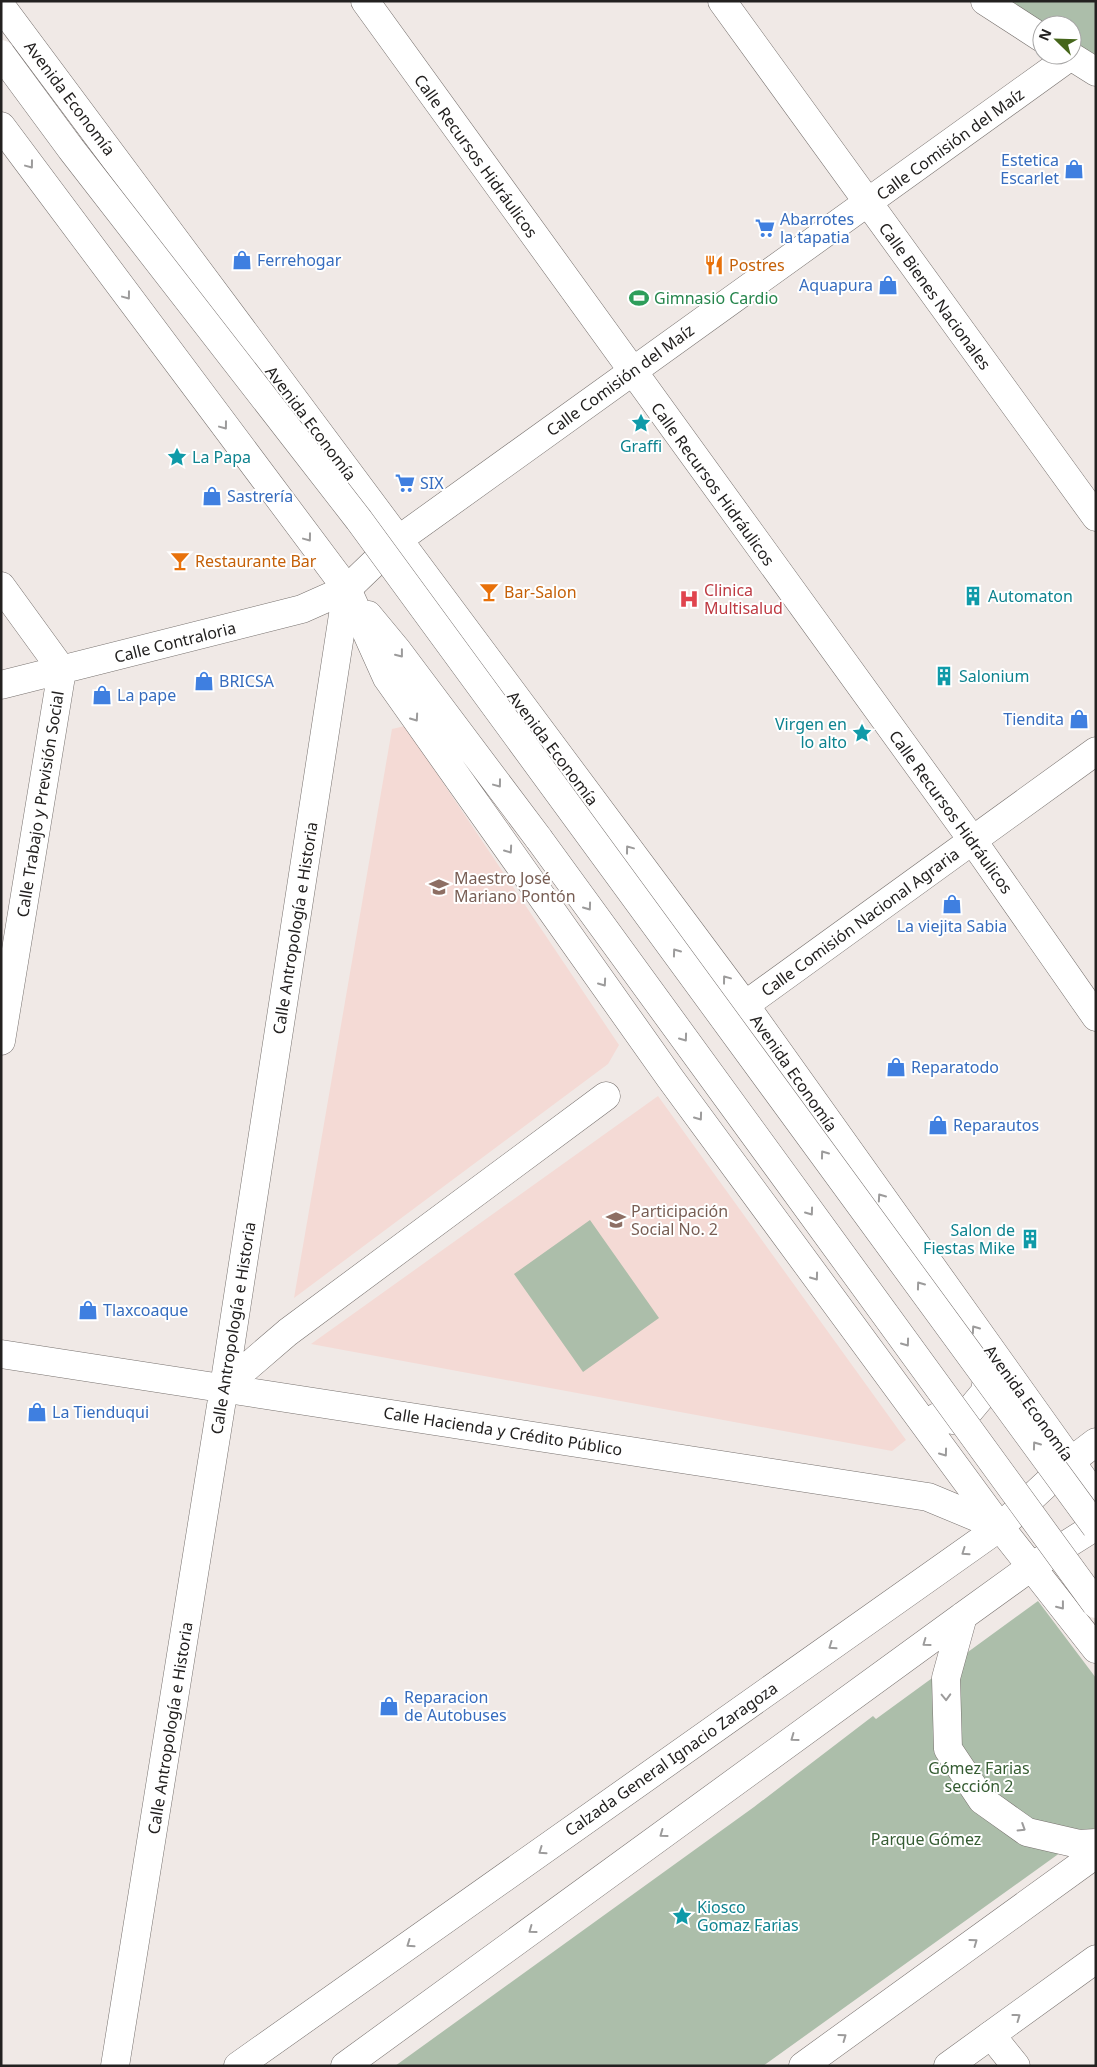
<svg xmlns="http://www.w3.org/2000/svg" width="1097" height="2067" viewBox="0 0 1097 2067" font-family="'Noto Sans',sans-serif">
  <rect width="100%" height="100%" fill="#f0e9e6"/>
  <path fill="#f4dad5" d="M405 726 619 1045 608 1064 294 1298 392 729Z
    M658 1096 906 1440 892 1451 311 1344Z"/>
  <path fill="#acbeaa" d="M997 1H1096V69L1072 44V25H1042Z
    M590 1220 659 1318 583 1372 514 1274Z
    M1038 1601 1096 1678V1827L763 2066H395L754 1807 873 1716 876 1719Z"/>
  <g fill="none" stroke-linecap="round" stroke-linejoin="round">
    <defs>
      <path id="minor" d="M365 1 973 841 1096 1017
        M722 1 1096 517
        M985 1 1042 38
        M1069 55 1096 72
        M1 586 62 670 1 1041
        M1 685 302 609 347 589 398 540 1071 56
        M745 1005 1096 751
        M1 1354 928 1497 1000 1527
        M224 1387 288 1332 606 1096
        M991 2035 1016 2066
        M115 2066 224 1387 347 589"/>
      <path id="major" d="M1 6 745 1005 1096 1497
        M1 126 347 589 387 678 670 1078 1000 1527 1096 1649
        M368 615 397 650 539 839
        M937 1417 953 1420 970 1410 985 1392 990 1358
        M963 1616 946 1678 948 1749 982 1800 1027 1832 1079 1844 1096 1843
        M238 2066 1000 1527 1071 1461 1096 1442
        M345 2066 963 1616 1031 1567 1096 1526
        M803 2066 1096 1854
        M948 2066 1096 1959"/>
    </defs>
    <use href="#minor" stroke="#77716e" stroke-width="29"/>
    <use href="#major" stroke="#77716e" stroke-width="29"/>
    <use href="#minor" stroke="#fff" stroke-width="28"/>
    <use href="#major" stroke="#fff" stroke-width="28"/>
    <defs>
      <path id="major-bridge" d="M1 54 71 149 359 520 1096 1527
        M539 839 1096 1604"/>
    </defs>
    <use href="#major-bridge" stroke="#77716e" stroke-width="29" stroke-linecap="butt"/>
    <use href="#major-bridge" stroke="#fff" stroke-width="28"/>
  </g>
  <defs><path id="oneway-chevron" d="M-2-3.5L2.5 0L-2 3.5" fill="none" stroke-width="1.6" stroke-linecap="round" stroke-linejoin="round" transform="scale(1.25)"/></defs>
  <g stroke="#9c9b9b">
    <use href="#oneway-chevron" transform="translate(30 165) rotate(53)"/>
    <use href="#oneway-chevron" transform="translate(127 296) rotate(53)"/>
    <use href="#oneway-chevron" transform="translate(224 426) rotate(53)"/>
    <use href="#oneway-chevron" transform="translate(308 538) rotate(53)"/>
    <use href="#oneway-chevron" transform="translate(400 654) rotate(52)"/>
    <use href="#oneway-chevron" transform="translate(415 718) rotate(55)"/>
    <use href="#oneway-chevron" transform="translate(498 784) rotate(53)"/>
    <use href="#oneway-chevron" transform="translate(629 849) rotate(-127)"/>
    <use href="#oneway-chevron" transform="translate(509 850) rotate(55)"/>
    <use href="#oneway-chevron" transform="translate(588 907) rotate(54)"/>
    <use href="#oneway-chevron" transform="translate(676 952) rotate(-126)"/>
    <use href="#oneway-chevron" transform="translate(726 979) rotate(-127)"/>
    <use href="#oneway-chevron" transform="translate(603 983) rotate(55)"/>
    <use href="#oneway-chevron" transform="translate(684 1038) rotate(54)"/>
    <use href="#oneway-chevron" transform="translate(699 1117) rotate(54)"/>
    <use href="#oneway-chevron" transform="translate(824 1154) rotate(-126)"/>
    <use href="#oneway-chevron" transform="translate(881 1197) rotate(-125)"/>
    <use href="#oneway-chevron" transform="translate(810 1212) rotate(54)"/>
    <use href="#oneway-chevron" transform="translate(815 1277) rotate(54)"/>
    <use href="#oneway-chevron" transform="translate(920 1285) rotate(-126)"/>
    <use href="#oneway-chevron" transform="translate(975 1329) rotate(-125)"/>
    <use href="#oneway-chevron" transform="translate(906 1343) rotate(54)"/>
    <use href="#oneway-chevron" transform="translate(1036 1445) rotate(-126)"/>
    <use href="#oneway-chevron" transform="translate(944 1453) rotate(54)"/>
    <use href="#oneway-chevron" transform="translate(965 1552) rotate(145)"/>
    <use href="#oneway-chevron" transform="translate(1061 1606) rotate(52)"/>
    <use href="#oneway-chevron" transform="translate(926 1643) rotate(144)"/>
    <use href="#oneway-chevron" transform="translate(832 1646) rotate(145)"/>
    <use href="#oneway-chevron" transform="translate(946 1697) rotate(88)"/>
    <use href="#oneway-chevron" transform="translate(794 1738) rotate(144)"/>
    <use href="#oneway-chevron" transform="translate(1022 1828) rotate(32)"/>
    <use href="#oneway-chevron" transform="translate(663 1834) rotate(144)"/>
    <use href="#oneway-chevron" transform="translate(542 1851) rotate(145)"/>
    <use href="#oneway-chevron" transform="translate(532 1930) rotate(144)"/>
    <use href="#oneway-chevron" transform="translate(974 1942) rotate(-36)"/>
    <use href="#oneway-chevron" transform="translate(410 1944) rotate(145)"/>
    <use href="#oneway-chevron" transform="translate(1017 2017) rotate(-36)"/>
    <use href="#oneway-chevron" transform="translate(843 2037) rotate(-36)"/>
  </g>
  <defs>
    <symbol id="shop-bare" viewBox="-9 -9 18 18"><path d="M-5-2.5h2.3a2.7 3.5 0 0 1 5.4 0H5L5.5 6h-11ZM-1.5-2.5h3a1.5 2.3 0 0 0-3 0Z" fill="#3f7fe0" stroke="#fff" stroke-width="2.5" paint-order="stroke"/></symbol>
    <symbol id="supermarket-bare" viewBox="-9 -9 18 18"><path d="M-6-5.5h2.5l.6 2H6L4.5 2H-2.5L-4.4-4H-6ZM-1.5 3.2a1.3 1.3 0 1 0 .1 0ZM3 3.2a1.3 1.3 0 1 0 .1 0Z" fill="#3f7fe0" stroke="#fff" stroke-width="2.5" paint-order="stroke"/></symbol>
    <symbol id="restaurant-bare" viewBox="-9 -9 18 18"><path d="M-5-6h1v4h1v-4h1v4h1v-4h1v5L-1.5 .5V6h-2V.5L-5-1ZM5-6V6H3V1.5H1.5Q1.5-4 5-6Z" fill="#e8710a" stroke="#fff" stroke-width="2.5" paint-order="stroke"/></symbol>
    <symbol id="stadium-bare" viewBox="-9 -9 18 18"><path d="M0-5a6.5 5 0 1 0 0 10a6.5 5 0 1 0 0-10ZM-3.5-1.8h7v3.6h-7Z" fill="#2e9e5b" stroke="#fff" stroke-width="2.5" paint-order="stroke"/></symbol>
    <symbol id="sight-bare" viewBox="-9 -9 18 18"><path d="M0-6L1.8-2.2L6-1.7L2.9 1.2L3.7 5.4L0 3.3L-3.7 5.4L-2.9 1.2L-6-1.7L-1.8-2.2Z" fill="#0f9aa8" stroke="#fff" stroke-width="2.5" paint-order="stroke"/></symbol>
    <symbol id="bar-bare" viewBox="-9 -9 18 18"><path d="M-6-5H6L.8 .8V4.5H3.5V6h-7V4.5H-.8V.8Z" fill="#e8710a" stroke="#fff" stroke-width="2.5" paint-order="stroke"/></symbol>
    <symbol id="building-bare" viewBox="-9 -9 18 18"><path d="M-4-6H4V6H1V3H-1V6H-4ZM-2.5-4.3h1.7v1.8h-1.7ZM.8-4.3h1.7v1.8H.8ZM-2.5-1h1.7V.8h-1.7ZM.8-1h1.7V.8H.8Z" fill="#0f9aa8" stroke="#fff" stroke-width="2.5" paint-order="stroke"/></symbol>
    <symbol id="hospital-bare" viewBox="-9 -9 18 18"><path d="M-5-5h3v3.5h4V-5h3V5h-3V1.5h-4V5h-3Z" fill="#e0444e" stroke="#fff" stroke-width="2.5" paint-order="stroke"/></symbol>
    <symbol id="school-bare" viewBox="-9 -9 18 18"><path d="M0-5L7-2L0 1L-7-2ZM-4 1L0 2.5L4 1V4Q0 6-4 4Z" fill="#8d6e63" stroke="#fff" stroke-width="2.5" paint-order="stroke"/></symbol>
  </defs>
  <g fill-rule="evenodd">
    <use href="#shop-bare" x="1060" y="155" width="28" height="28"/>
    <use href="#supermarket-bare" x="751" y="214" width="28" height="28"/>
    <use href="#shop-bare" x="228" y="246" width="28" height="28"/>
    <use href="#restaurant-bare" x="700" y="251" width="28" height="28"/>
    <use href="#shop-bare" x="874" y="271" width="28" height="28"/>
    <use href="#stadium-bare" x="625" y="284" width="28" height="28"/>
    <use href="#sight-bare" x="627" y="409" width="28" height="28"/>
    <use href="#sight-bare" x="163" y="443" width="28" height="28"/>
    <use href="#supermarket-bare" x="391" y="469" width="28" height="28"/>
    <use href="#shop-bare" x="198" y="482" width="28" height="28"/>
    <use href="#bar-bare" x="166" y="547" width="28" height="28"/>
    <use href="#bar-bare" x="475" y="578" width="28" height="28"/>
    <use href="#building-bare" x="959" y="582" width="28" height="28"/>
    <use href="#hospital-bare" x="675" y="585" width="28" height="28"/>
    <use href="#building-bare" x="930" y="662" width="28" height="28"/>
    <use href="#shop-bare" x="190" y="667" width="28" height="28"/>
    <use href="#shop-bare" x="88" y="681" width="28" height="28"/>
    <use href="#shop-bare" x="1065" y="705" width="28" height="28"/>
    <use href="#sight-bare" x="848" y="719" width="28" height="28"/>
    <use href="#school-bare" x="425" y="873" width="28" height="28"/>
    <use href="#shop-bare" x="938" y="890" width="28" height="28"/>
    <use href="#shop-bare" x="882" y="1053" width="28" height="28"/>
    <use href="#shop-bare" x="924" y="1111" width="28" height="28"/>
    <use href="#school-bare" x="602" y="1206" width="28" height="28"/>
    <use href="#building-bare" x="1016" y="1225" width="28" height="28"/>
    <use href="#shop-bare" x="74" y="1296" width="28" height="28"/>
    <use href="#shop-bare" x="23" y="1398" width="28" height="28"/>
    <use href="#shop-bare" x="375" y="1692" width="28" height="28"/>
    <use href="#sight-bare" x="668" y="1902" width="28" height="28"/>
  </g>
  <g text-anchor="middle" stroke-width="4" stroke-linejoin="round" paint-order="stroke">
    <g font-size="16" fill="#232120" stroke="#fff">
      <text transform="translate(70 98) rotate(53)" y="6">Avenida Economía</text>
      <text transform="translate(950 144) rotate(-36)" y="6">Calle Comisión del Maíz</text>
      <text transform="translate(476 156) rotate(54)" y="6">Calle Recursos Hidráulicos</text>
      <text transform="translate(935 296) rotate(54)" y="6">Calle Bienes Nacionales</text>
      <text transform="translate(620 380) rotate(-36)" y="6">Calle Comisión del Maíz</text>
      <text transform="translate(311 423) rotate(53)" y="6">Avenida Economía</text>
      <text transform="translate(713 484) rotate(54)" y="6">Calle Recursos Hidráulicos</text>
      <text transform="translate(175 642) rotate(-14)" y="6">Calle Contraloria</text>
      <text transform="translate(553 748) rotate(53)" y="6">Avenida Economía</text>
      <text transform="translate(40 804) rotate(-81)" y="6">Calle Trabajo y Previsión Social</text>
      <text transform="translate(951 812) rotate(54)" y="6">Calle Recursos Hidráulicos</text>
      <text transform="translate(860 922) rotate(-36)" y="6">Calle Comisión Nacional Agraria</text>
      <text transform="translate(295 928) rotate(-81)" y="6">Calle Antropología e Historia</text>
      <text transform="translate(794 1073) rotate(55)" y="6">Avenida Economía</text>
      <text transform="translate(233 1328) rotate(-81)" y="6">Calle Antropología e Historia</text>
      <text transform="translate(1029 1403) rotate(54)" y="6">Avenida Economía</text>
      <text transform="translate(503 1431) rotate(9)" y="6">Calle Hacienda y Crédito Público</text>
      <text transform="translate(170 1728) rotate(-81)" y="6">Calle Antropología e Historia</text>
      <text transform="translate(671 1759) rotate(-35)" y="6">Calzada General Ignacio Zaragoza</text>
    </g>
    <g font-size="16" fill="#366cbe" stroke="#fff" text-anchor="start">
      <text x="1059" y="166" text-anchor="end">Estetica<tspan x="1059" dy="18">Escarlet</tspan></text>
      <text x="780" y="225">Abarrotes<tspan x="780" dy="18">la tapatia</tspan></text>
      <text x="257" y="266">Ferrehogar</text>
      <text x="873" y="291" text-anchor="end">Aquapura</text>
      <text x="420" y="489">SIX</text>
      <text x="227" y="502">Sastrería</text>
      <text x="219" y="687">BRICSA</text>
      <text x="117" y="701">La pape</text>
      <text x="1064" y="725" text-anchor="end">Tiendita</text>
      <text x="952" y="932" text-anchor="middle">La viejita Sabia</text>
      <text x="911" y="1073">Reparatodo</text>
      <text x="953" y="1131">Reparautos</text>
      <text x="103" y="1316">Tlaxcoaque</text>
      <text x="52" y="1418">La Tienduqui</text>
      <text x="404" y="1703">Reparacion<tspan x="404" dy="18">de Autobuses</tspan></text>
    </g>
    <g font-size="16" fill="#c56008" stroke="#fff" text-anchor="start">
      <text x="729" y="271">Postres</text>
      <text x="195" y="567">Restaurante Bar</text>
      <text x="504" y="598">Bar-Salon</text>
    </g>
    <g font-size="16" fill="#27864d" stroke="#fff" text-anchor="start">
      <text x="654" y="304">Gimnasio Cardio</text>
    </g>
    <g font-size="16" fill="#0d838f" stroke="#fff" text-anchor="start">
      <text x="641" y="452" text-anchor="middle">Graffi</text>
      <text x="192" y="463">La Papa</text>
      <text x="988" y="602">Automaton</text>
      <text x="959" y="682">Salonium</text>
      <text x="847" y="730" text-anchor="end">Virgen en<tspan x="847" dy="18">lo alto</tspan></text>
      <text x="1015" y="1236" text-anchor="end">Salon de<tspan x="1015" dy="18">Fiestas Mike</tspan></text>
      <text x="697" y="1913">Kiosco<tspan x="697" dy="18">Gomaz Farias</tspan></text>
    </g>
    <g font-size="16" fill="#be3a42" stroke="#fff" text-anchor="start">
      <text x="704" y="596">Clinica<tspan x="704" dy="18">Multisalud</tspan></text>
    </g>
    <g font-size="16" fill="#785e54" stroke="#fff" text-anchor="start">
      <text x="454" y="884">Maestro José<tspan x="454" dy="18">Mariano Pontón</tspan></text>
      <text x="631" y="1217">Participación<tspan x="631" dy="18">Social No. 2</tspan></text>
    </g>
    <g font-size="16" fill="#355c32" stroke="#fff">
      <text x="979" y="1774">Gómez Farias<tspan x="979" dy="18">sección 2</tspan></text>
      <text x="926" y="1845">Parque Gómez</text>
    </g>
  </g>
  <rect width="1097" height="2067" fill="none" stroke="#232120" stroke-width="5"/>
  <g transform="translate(1057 40) rotate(293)"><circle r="24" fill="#ffffff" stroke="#a7a6a6"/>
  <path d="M0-4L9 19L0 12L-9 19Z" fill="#46661b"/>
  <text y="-8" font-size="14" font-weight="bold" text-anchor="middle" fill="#232120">N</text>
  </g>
</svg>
